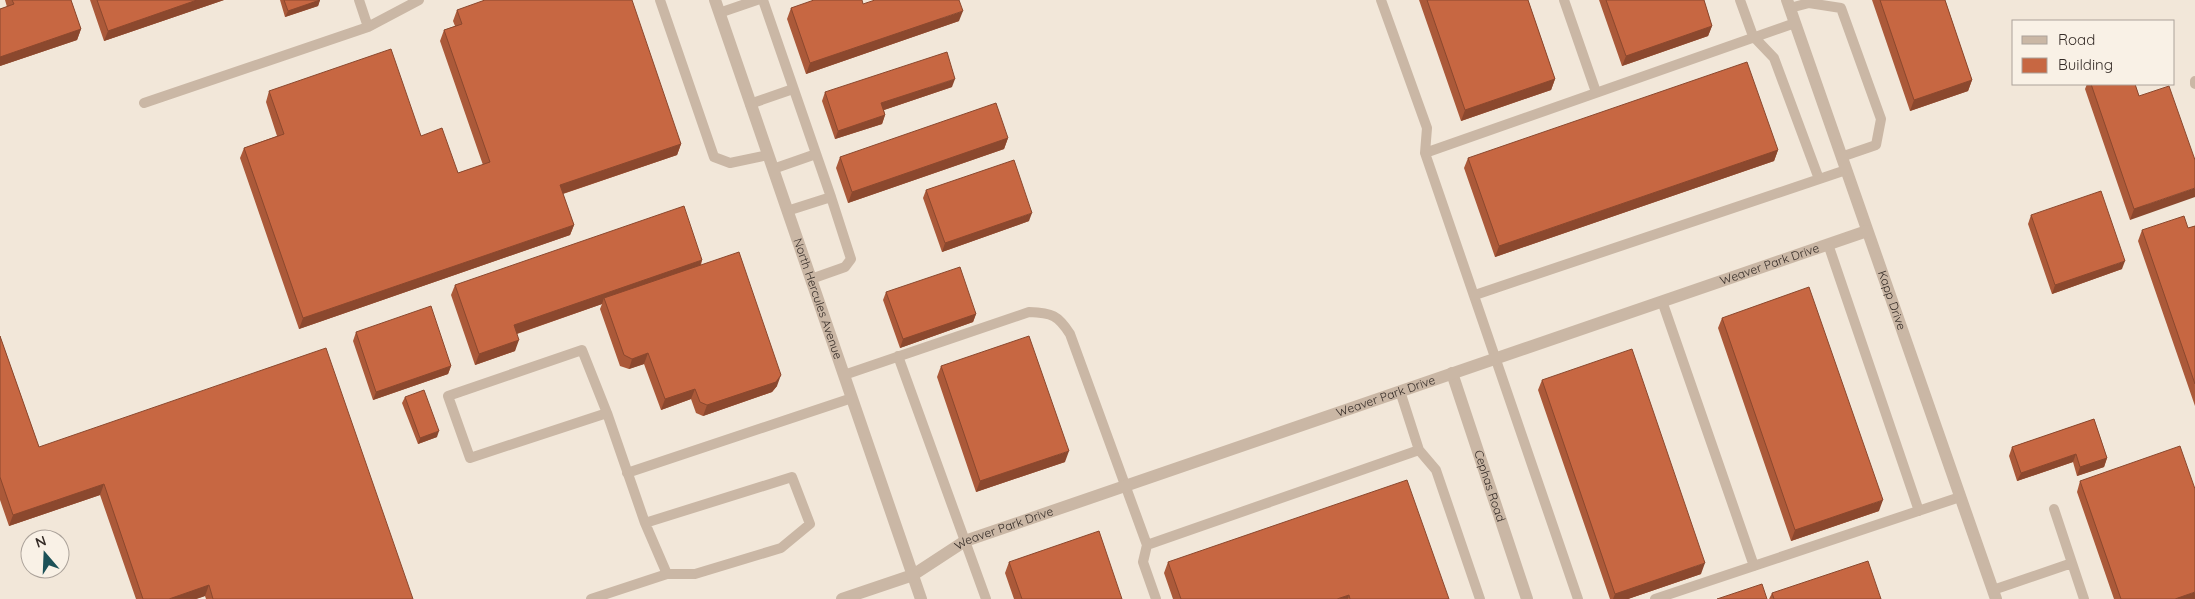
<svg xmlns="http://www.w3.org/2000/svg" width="2195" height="599" viewBox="0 0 2195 599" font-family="Quicksand,sans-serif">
  <rect width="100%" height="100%" fill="#f2e7d9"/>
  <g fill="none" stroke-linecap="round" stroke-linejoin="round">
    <path stroke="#cab7a5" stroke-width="10" d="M359 0 368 27
      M660 0 714 157 730 163 768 155
      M763 0 831 197
      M1381 0 1427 128 1425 153 1578 599
      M1564 0 1596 92
      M1740 0 1753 36 1774 58 1819 179
      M1790 8 1809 3 1841 8 1881 119 1876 145 1841 157
      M719 13 757 0
      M2195 81V84
      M144 103 368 27 419 0
      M750 104 793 89
      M1425 153 1795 23
      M773 169 816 154
      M787 211 831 197 851 259 845 267 811 279
      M1828 244 1919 511
      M1475 295 1846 170
      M1662 301 1754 566
      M898 356 986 599
      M844 375 1029 312C1052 313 1058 315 1070 334L1147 545 1143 562 1156 599
      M607 413 470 458 448 396 582 350 607 413 645 523
      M1419 450 1436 470 1480 599
      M627 473 852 398
      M1147 545 1419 450 1400 391
      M2072 563 2084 599
      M1993 590 2072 563 2054 509
      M591 599 667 574H695L781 548 810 524 792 477 645 523 667 574
      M1655 599 1960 497"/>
    <g stroke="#cab7a5" stroke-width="12">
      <path id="s1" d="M1787 0 1996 599"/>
      <path id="s2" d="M1452 373 1527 599"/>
      <path id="s3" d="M842 599 913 575 965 541 1867 231"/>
    </g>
    <path stroke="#cab7a5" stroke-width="12" id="s4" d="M715 0 921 599"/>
  </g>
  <path fill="#ab5939" d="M5 0H71L81 29 77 40 0 66V9L7 7Z
    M90 0H224L104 41Z
    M280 0H320L318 6 285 17Z
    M1419 0H1528L1555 79 1551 90 1461 121Z
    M1599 0H1704L1712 26 1708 36 1622 66Z
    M1872 0H1945L1972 80 1968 91 1910 111Z
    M863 4 959 21 806 74 787 19 791 8Z
    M457 10 681 144 677 155 563 194 574 225 570 235 299 329 240 158 244 148 277 136 266 102 269 91 421 136 458 173 483 165 440 41 444 30 455 26 453 21Z
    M2087 84H2135L2139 96 2195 160 2130 220 2085 89Z
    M952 87 884 110 885 115 882 124 835 139 822 101 825 92Z
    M1008 138 1004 149 848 203 836 168 840 157Z
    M1778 150 1774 161 1495 257 1464 168 1468 158Z
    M926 190 1029 221 942 252 923 198Z
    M2031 215 2122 269 2052 294 2028 224Z
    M2195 226V406L2138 241 2142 230 2188 228Z
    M702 260 701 265 777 386 772 392 703 416 696 413 691 399 661 410 644 364 629 369 620 366 600 309 602 304 517 334 515 351 475 365 451 295 455 285Z
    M886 292 976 314 973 322 900 348 883 300Z
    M1722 318 1879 511 1791 541 1718 328Z
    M356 332 451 366 448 374 373 400 353 341Z
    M0 336 39 447 413 599H206L205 596 196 599H136L100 495 9 526 0 500Z
    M941 366 1065 462 976 492 937 377Z
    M1542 380 1701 574 1628 599H1610L1538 390Z
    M405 397 437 437 418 444 402 403Z
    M2094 419 2107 458 2104 467 2077 476 2073 462 2017 481 2009 456 2012 447Z
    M2080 481 2195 599H2114L2077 492Z
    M1009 562 1122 599H1014L1005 573Z
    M1168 562 1449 599H1173L1164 573Z
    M1772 593 1881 599H1769Z"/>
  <path fill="#8b482e" d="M197 0H224L104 41 108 31Z
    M320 0 318 6 285 17 288 11Z
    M963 11 959 21 806 74 810 63Z
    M1712 26 1708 36 1622 66 1626 56Z
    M81 29 77 40 0 66V57Z
    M955 79 952 87 878 112 881 103Z
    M1555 79 1551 90 1461 121 1465 110Z
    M1972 80 1968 91 1910 111 1914 100Z
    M885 115 882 124 835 139 838 131Z
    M1008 138 1004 149 848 203 852 192Z
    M681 144 677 155 556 196 560 185Z
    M1778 150 1774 161 1495 257 1499 246Z
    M2195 188V197L2130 220 2134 209Z
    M1032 213 1029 221 942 252 945 243Z
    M574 225 570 235 299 329 303 318Z
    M702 260 698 271 604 298 602 304 510 336 514 325Z
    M2125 261 2122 269 2052 294 2055 285Z
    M976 314 973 322 900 348 903 339Z
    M519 340 515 351 475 365 479 354Z
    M648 353 644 364 629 369 632 359Z
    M451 366 448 374 373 400 376 392Z
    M781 375 777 386 772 392 703 416 707 405Z
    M695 389 691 399 661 410 665 399Z
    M439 431 437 437 418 444 420 438Z
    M1069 451 1065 462 976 492 980 481Z
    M2076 454 2073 462 2017 481 2021 473Z
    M2107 458 2104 467 2077 476 2080 467Z
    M104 484 100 495 9 526 13 515Z
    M1883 500 1879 511 1791 541 1795 530Z
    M1705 563 1701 574 1628 599H1613L1615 594Z
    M209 585 205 596 196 599H169Z
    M2195 592V599H2175Z
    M1349 595 1348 599H1337Z"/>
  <path fill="#c76742" stroke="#8b482e" d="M12 0H71L81 29 0 57V9L14 4Z
    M97 0H197L108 31Z
    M284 0H320L288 11Z
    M485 0H632L681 144 560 185 574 225 303 318 244 148 284 134 269 91 391 49 421 136 442 128 458 173 490 162 444 30 462 24 457 10Z
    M814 0H862L863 4 875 0H959L963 11 810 63 791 8Z
    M1427 0H1528L1555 79 1465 110Z
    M1606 0H1704L1712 26 1626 56Z
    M1880 0H1945L1972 80 1914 100Z
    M947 52 955 79 881 103 885 115 838 131 825 92Z
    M1747 62 1778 150 1499 246 1468 158Z
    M2091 84H2135L2139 96 2169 86 2195 160V188L2134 209Z
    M996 103 1008 138 852 192 840 157Z
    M1014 160 1032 213 945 243 926 190Z
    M2101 191 2125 261 2055 285 2031 215Z
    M684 206 702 260 514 325 519 340 479 354 455 285Z
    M2184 216 2188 228 2195 226V384L2142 230Z
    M739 252 781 375 776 382 707 405 700 402 695 389 665 399 648 353 632 359 624 355 604 298Z
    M960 267 976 314 903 339 886 292Z
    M1809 287 1883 500 1795 530 1722 318Z
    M431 306 451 366 376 392 356 332Z
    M0 336 39 447 326 348 413 599H213L209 585 169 599H143L104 484 13 515 0 477Z
    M1029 336 1069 451 980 481 941 366Z
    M1632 349 1705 563 1615 594 1542 380Z
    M424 390 439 431 420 438 405 397Z
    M2094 419 2107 458 2080 467 2076 454 2021 473 2012 447Z
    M2180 446 2195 489V592L2175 599H2121L2080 481Z
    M1407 480 1449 599H1350L1349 595 1337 599H1181L1168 562Z
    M1099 531 1122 599H1022L1009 562Z
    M1868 561 1881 599H1774L1772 593Z
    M1762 584 1767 599H1717Z"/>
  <g text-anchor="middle" stroke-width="4" stroke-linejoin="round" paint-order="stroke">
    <g font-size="12" fill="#352c27" stroke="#f9f1e6">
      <text dy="4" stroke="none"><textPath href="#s3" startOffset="988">Weaver Park Drive</textPath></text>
      <text dy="4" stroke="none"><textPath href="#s4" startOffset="316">North Hercules Avenue</textPath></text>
      <text dy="4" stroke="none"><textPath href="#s1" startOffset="318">Kapp Drive</textPath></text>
      <text dy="4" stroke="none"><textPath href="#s3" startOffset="582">Weaver Park Drive</textPath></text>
      <text dy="4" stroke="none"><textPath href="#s2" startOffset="119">Cephas Road</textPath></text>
      <text dy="4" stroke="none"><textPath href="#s3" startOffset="178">Weaver Park Drive</textPath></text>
    </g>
  </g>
  <rect x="2012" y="20" width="162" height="65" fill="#f9f1e6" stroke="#aba29a"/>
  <rect x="2022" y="36" width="25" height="8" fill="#cab7a5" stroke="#aba29a"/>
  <text x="2058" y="45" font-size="15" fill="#352c27">Road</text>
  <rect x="2022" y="58" width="25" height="15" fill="#c76742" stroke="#aba29a"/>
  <text x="2058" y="70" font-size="15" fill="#352c27">Building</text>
  <g transform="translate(45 554) rotate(341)"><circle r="24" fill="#f9f1e6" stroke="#aba29a"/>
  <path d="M0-4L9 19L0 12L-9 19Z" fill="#1c5157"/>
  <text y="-8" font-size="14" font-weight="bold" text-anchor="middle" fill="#352c27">N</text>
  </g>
</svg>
